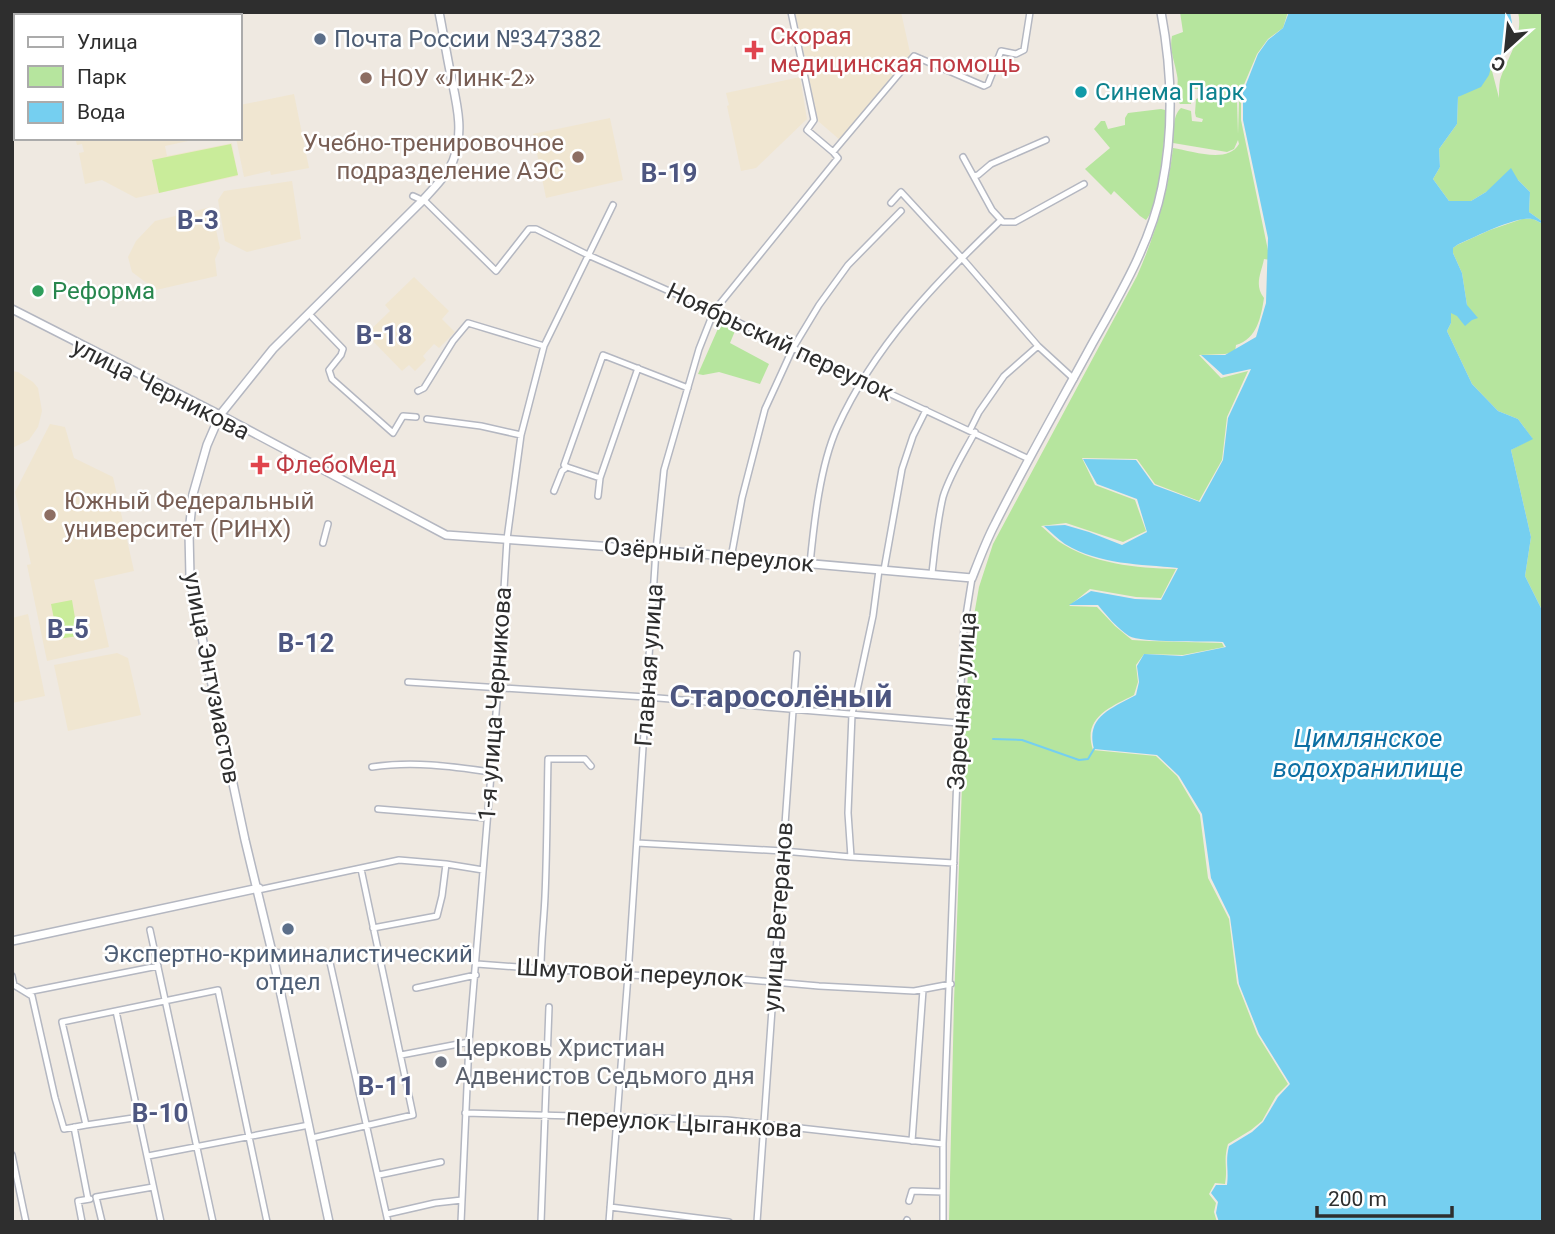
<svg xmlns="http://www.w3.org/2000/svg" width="1555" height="1234" viewBox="0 0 1555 1234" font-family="Roboto,sans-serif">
  <rect width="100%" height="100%" fill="#efe9e1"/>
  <path fill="#f0e6d1" d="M795 12H901L911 57 840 140 818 121Z
    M800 77 807 119 756 168 741 171 727 106 729 105 726 93Z
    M294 94 309 168 271 175 270 171 244 177 236 138H240V105Z
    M610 118 623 180 546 198 533 134Z
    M75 138H202L165 146 167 156 232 143 238 176 136 198 102 180 85 184 79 153 84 152 82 144 77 145Z
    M292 181 301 239 247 252 225 241 218 200 224 191Z
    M211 207 220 248 215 259 217 276 156 290 132 272 128 257 136 241 155 221Z
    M414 277 449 311 442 319 455 332 439 348 434 344 423 356 426 360 415 371 409 365 402 371 366 334 390 311 385 305Z
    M12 371 18 372 33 382 38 388 42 411 38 427 29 440 12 448Z
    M50 424 65 427 74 458 113 477 134 571 94 580 109 647 47 661 27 565 31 564 15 492Z
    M28 614 45 696 12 703V618Z
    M117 653 128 658 141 715 68 731 54 665Z"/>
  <path fill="#b6e59e" d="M1180 12H1288L1283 28 1268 39 1257 54 1237 101 1238 134 1239 101 1241 95V120L1270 260 1264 259C1261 274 1254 285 1264 298 1261 317 1257 339 1236 345L1235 352 1225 354 1199 355 1221 378 1248 371 1227 417 1222 460 1199 501 1155 484 1137 459 1082 458 1095 485 1135 500 1146 531 1123 542 1066 523 1041 526C1047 531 1052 536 1058 541 1092 564 1136 568 1176 569L1161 598 1136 597 1090 589 1069 606 1097 607 1115 626 1132 640 1149 641 1222 643 1224 647 1183 655 1144 654 1136 665 1138 682 1134 695C1111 707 1082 717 1093 750L1156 756 1177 776 1200 815 1208 878 1229 919 1237 983 1257 1034 1288 1084 1276 1096 1262 1121 1251 1130 1228 1144C1223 1161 1228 1167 1225 1184L1215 1183 1209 1194 1216 1203 1214 1212 1217 1222H949L954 1001 963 759 970 638 979 587 993 544 1137 276C1155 235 1168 193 1173 148 1192 151 1228 164 1239 144L1238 140 1234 149 1227 152 1173 143C1174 132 1172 116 1181 108L1191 111 1192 121 1202 122 1203 119 1196 117 1195 113 1196 99 1201 97V89H1193L1191 104H1180L1176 98C1176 90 1179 83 1177 75 1175 62 1169 50 1172 36L1183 32Z
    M1518 12H1543V222L1529 212 1530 192 1518 180 1486 192 1471 201H1449L1433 179 1440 167 1439 149 1457 124 1458 97C1472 89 1486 84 1491 67L1499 98C1499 92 1499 86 1500 80 1507 59 1524 35 1518 12Z
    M1161 109 1165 110 1167 114C1164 136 1160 206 1146 220L1140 216 1114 191 1111 195 1085 169 1110 148 1094 129 1101 121H1105L1108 129 1125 125V118L1128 113Z
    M1522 219H1533L1543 224V612L1525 576 1531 537 1511 450 1532 438 1518 419 1498 411 1472 384 1447 331 1451 323V312L1457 315 1467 305 1462 273 1453 253V248L1457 245 1490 230Z
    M720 324 735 331 730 343 769 364 760 384 719 372 703 375 698 374Z"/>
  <path fill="#c9ec9a" d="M231 144 238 175 159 193 152 160Z
    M72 600 78 636 58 639 51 604Z"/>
  <path fill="#75cff0" d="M1289 12H1510L1512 23 1506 31 1503 52 1491 67 1489 75 1481 87 1458 97 1457 124 1439 149 1440 167 1433 179 1449 201H1471L1486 192 1511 168 1518 180 1530 192 1529 212 1543 222V224C1541 223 1534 219 1532 219 1516 216 1473 238 1457 245L1453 248V253L1462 273 1467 305 1478 318 1472 320 1465 326 1457 316 1451 313V323L1447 331 1472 384 1498 411 1518 419 1533 439 1511 450 1531 537 1525 576 1543 612V1222H1219L1216 1213 1218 1202 1211 1193 1216 1185H1227C1229 1169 1225 1162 1229 1146L1252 1132 1263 1122 1278 1097 1290 1084 1259 1034 1239 984 1230 917 1211 878 1202 814 1179 776 1157 755 1094 749C1085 716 1113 708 1136 695L1139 682 1137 666 1144 654 1182 656 1226 647 1223 642C1205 641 1141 643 1129 636 1117 628 1107 616 1098 605H1069L1091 591 1135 599 1161 600 1178 568C1140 564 1100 565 1065 544 1058 539 1051 532 1044 526L1065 525 1089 532 1122 545 1147 532 1137 499 1097 484 1083 459 1136 460 1154 485 1200 502 1223 460 1228 418 1251 369 1223 375 1201 355H1225L1256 337 1266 303 1268 238 1243 120V92L1258 54 1268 40 1283 28Z"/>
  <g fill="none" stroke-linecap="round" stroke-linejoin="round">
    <path stroke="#75cff0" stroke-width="2" d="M993 739 1022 740 1079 760 1088 759 1094 749"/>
    <defs>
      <path id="street" d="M65 12H67
        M162 16 177 12
        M12 108 16 101
        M833 152 914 56 984 86 988 84 1001 51 1016 54 1024 50 1030 12
        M963 157 992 210 1003 222H1015L1084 184
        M974 176 978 175 991 164 1046 140
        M413 196 426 202 496 271 529 229H536L588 255 714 311 1029 459
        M891 203 901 192 961 257 1038 346 1074 379
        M312 317 343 349 341 355 329 370 332 379 393 433 403 416 416 417
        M638 368 600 478 567 467 564 465 603 355 688 388
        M418 391 424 388 453 341 468 323 544 346
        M427 419 481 426 521 435
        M970 430 979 412 1004 376 1038 346
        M554 491 562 471 567 467
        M598 496 600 478
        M323 543 328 524
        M731 558 742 498 765 409 793 348 819 305 848 265 901 211
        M810 564C814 523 820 466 837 428 874 346 936 282 1000 221
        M884 570 902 469 913 436 926 410
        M932 573C935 548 937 522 943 497 950 474 964 453 975 432
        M408 682 646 697 959 723
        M372 767C412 761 450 766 491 772
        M378 809 487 818
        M637 843 783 851 851 857 954 863
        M851 857 848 813 852 714 873 616 879 570
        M258 890 399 860 446 864 483 870
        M373 928 437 916 442 896 446 864
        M150 930 213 1222
        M272 952 329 958 388 1222
        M477 964 628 975 739 979 819 986 914 991 951 984
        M541 968C541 943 544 920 545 896 547 851 547 805 548 759H585L591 766
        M12 976 14 985 32 996 55 1098 64 1129 86 1125 62 1022 218 990 267 1222
        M416 988 476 975
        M27 992 158 966
        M116 1011 161 1222
        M401 1055 469 1042
        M465 1113 727 1120 943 1144
        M86 1125 140 1117
        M74 1127 88 1199
        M312 1138 413 1115 361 869
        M912 1141 923 990
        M12 1155 26 1222
        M148 1156 309 1125
        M379 1175 441 1162
        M909 1201 912 1191 943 1192
        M610 1207 729 1222
        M387 1214 435 1203 462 1200
        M82 1222 78 1201 90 1199
        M102 1222 96 1197 153 1187
        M461 1222 469 1042 498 689 507 539 521 435 544 346 613 205
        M541 1222 549 1007
        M609 1222 628 975 656 550 664 470 699 349 714 311 838 158 833 152 807 130 814 120 791 12
        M757 1222 797 654
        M906 1222 907 1220
        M943 1222V1144L959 723 964 628 972 578"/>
      <path id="secondary" d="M47 12 53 16
        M88 16 105 12
        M126 16 143 12
        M12 17 17 12
        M12 45 16 49
        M12 91 16 86
        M12 309 224 417 446 535 656 550 972 578C979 560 986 541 995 524 1025 464 1059 405 1091 346 1119 296 1151 243 1162 187 1174 128 1172 70 1161 12
        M12 941 259 888
        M329 1222 272 952 245 840 204 647 190 577 189 533 193 494 207 445 220 415 273 349 423 200C434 188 446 176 453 161 465 131 456 101 450 71 446 51 443 32 439 12"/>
    </defs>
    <use href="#street" stroke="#b4b7c1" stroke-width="8"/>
    <use href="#secondary" stroke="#b4b7c1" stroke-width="10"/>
    <use href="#street" stroke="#fff" stroke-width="5"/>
    <use href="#secondary" stroke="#fff" stroke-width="7"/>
  </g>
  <g fill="#5c6f8a" stroke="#fff" stroke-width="2.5">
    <circle cx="320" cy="39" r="7"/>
    <circle cx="288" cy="929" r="7"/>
  </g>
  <g fill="#e0444e" stroke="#fff" stroke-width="2.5">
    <path d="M750.5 39.5h7v7h7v7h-7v7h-7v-7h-7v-7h7z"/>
    <path d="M256.5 454.5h7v7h7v7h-7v7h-7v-7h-7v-7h7z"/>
  </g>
  <g fill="#8d6e63" stroke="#fff" stroke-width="2.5">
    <circle cx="366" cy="78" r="7"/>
    <circle cx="578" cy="157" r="7"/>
    <circle cx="50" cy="515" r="7"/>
  </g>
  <circle fill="#0f9aa8" stroke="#fff" stroke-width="2.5" cx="1081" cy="92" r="7"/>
  <circle fill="#2e9e5b" stroke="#fff" stroke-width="2.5" cx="38" cy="291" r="7"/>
  <circle fill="#6b7280" stroke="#fff" stroke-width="2.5" cx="441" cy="1062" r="7"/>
  <g text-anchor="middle" stroke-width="5" stroke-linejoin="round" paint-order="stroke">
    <g font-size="24" fill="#be3a42" stroke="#fff" text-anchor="start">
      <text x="770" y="44">Скорая<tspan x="770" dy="28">медицинская помощь</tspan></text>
      <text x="276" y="473">ФлебоМед</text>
    </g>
    <g font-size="24" fill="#4e5e75" stroke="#fff" text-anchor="start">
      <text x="334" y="47">Почта России №347382</text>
      <text x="288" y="962" text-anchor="middle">Экспертно-криминалистический<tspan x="288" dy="28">отдел</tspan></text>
    </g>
    <g font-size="24" fill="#785e54" stroke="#fff" text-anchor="start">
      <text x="380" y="86">НОУ «Линк-2»</text>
      <text x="564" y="151" text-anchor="end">Учебно-тренировочное<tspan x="564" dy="28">подразделение АЭС</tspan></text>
      <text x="64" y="509">Южный Федеральный<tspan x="64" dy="28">университет (РИНХ)</tspan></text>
    </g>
    <g font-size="24" fill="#0d838f" stroke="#fff" text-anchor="start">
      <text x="1095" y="100">Синема Парк</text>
    </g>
    <g font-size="24" fill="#27864d" stroke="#fff" text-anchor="start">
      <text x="52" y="299">Реформа</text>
    </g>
    <g font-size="24" fill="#2e2e2e" stroke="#fff">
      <text transform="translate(780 342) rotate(25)" y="8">Ноябрьский переулок</text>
      <text transform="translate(161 389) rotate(27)" y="8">улица Черникова</text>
      <text transform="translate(709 555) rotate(5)" y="8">Озёрный переулок</text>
      <text transform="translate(649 665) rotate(-86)" y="8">Главная улица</text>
      <text transform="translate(212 678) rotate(79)" y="8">улица Энтузиастов</text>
      <text transform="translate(962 701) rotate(-86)" y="8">Заречная улица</text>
      <text transform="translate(495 704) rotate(-86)" y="8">1-я улица Черникова</text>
      <text transform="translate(778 917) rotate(-86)" y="8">улица Ветеранов</text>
      <text transform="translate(630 973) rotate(3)" y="8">Шмутовой переулок</text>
      <text transform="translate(684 1123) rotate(3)" y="8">переулок Цыганкова</text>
    </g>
    <g font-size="24" fill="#5b616d" stroke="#fff" text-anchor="start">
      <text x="455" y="1056">Церковь Христиан<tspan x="455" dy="28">Адвенистов Седьмого дня</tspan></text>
    </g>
    <g font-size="26" font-weight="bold" fill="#4d5680" stroke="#fff">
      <text x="669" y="182">В-19</text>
      <text x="198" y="229">В-3</text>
      <text x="384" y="344">В-18</text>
      <text x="68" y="638">В-5</text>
      <text x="306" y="652">В-12</text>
      <text x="386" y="1095">В-11</text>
      <text x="160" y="1122">В-10</text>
    </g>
    <g font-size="26" font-style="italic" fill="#0d6fa3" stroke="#fff">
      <text x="1368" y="747">Цимлянское<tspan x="1368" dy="30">водохранилище</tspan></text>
    </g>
    <g font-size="32" font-weight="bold" fill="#4d5680" stroke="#fff">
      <text x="781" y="707">Староcолёный</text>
    </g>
  </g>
  <rect width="1555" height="1234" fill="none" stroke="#2e2e2e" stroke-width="28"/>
  <rect x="14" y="14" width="228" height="126" fill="#ffffff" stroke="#ababab" stroke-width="2"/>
  <rect x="28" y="37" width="35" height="10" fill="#ffffff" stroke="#ababab" stroke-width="2"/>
  <text x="77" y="49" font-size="21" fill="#2e2e2e">Улица</text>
  <rect x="28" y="66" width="35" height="21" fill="#b6e59e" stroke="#ababab" stroke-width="2"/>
  <text x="77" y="84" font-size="21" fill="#2e2e2e">Парк</text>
  <rect x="28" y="102" width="35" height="21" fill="#75cff0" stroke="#ababab" stroke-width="2"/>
  <text x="77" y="119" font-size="21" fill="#2e2e2e">Вода</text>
  <g transform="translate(1506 49) rotate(207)" stroke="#ffffff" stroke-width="5" paint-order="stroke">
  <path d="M0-5L12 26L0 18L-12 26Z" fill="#2e2e2e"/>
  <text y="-10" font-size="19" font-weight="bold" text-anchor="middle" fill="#2e2e2e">С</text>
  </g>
  <path d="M1317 1206v10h135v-10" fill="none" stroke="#2e2e2e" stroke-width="3.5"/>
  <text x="1328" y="1206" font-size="21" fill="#2e2e2e" stroke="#ffffff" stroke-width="5" paint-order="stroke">200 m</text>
</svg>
